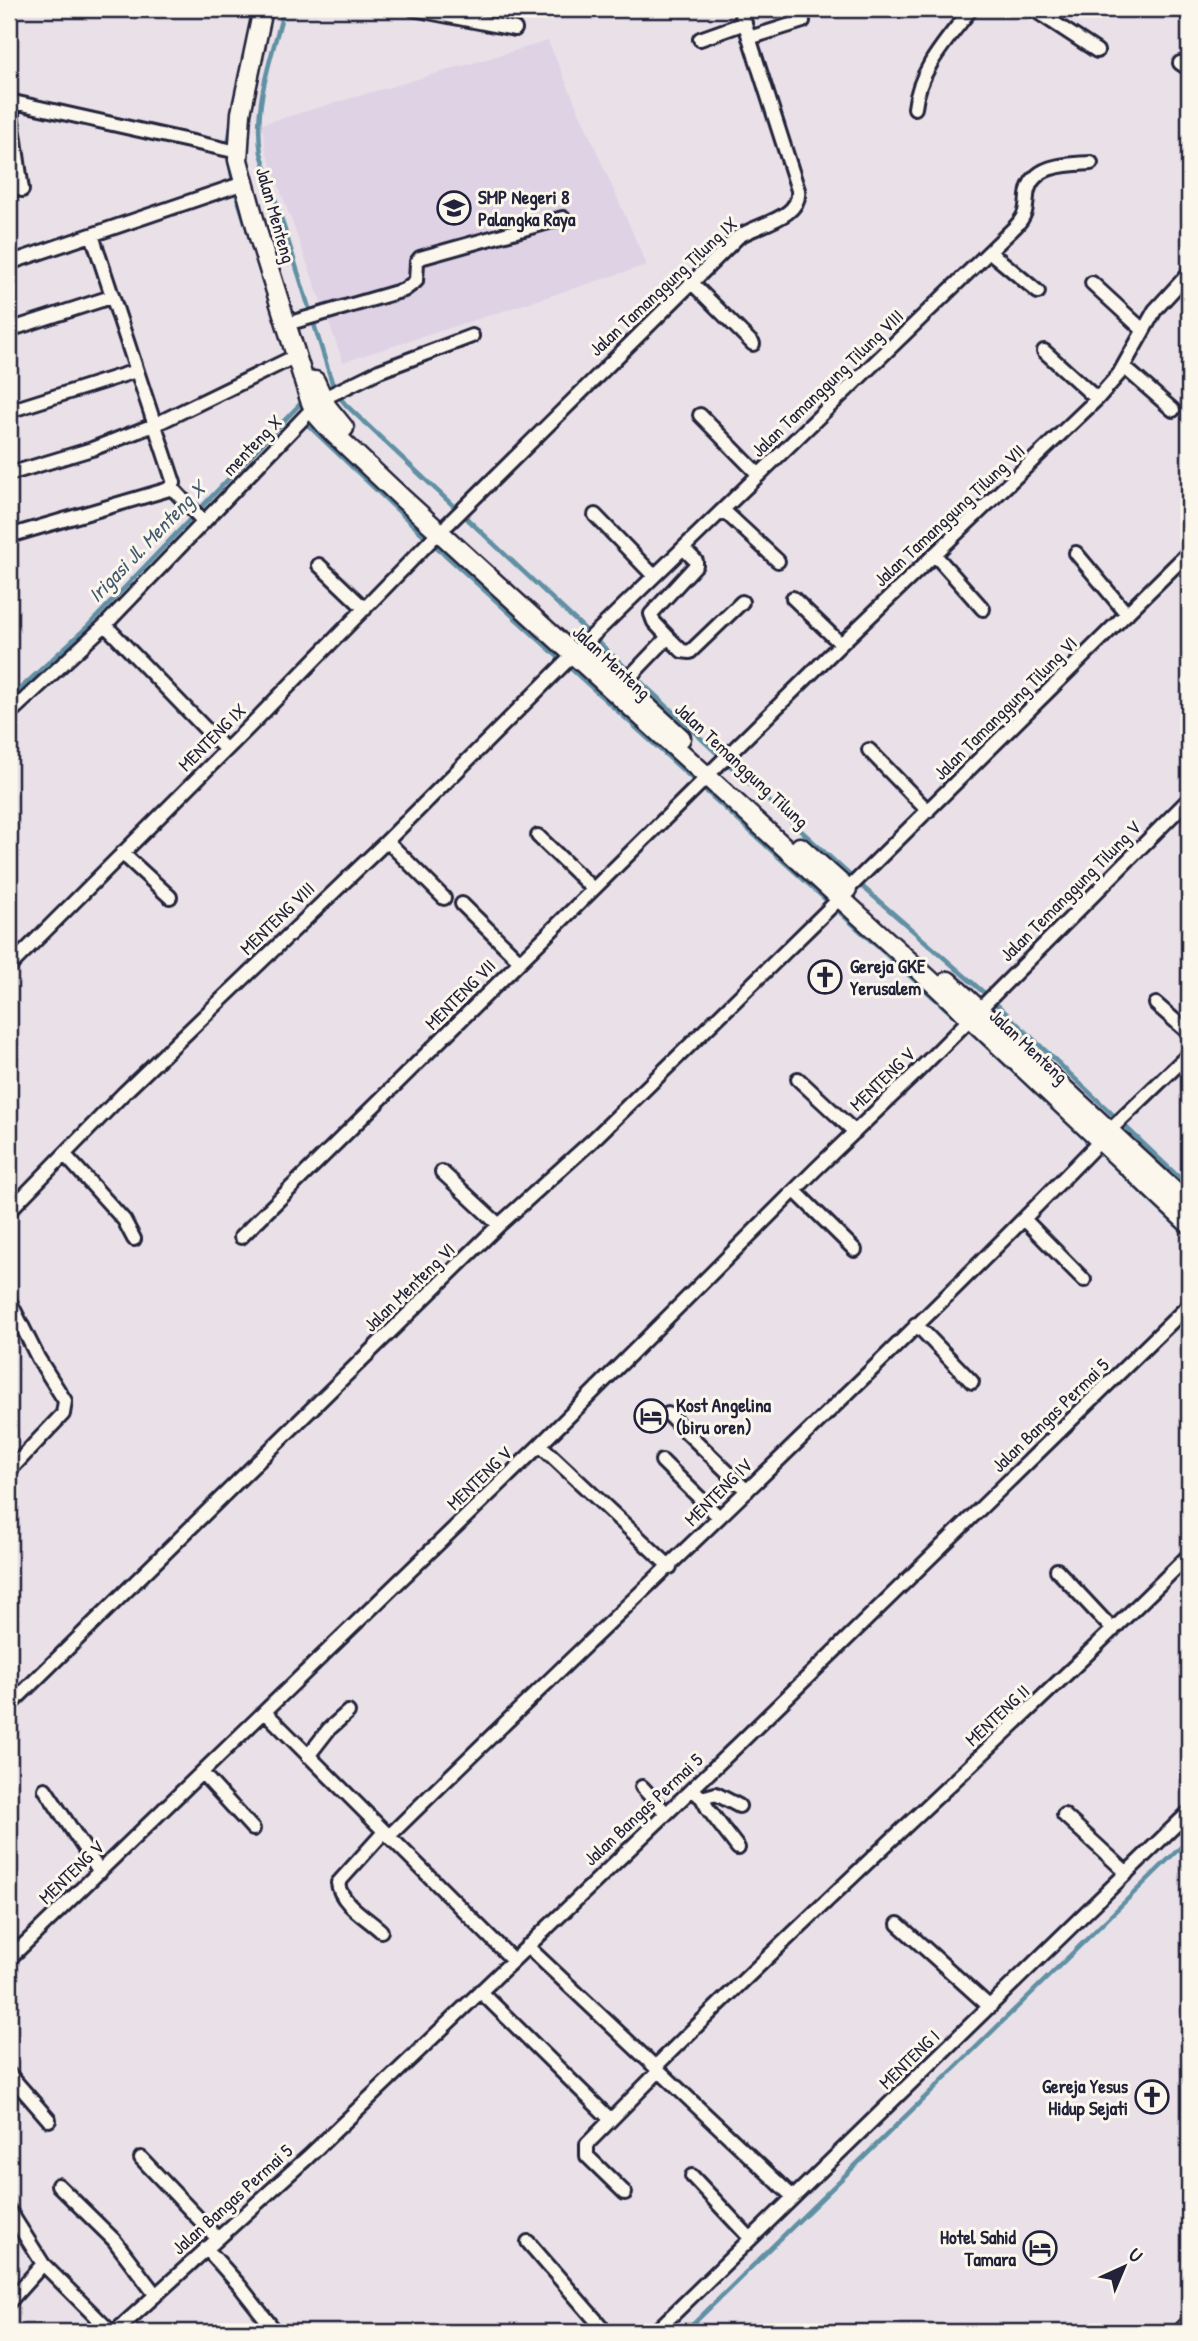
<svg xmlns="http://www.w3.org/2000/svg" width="1198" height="2341" viewBox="0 0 1198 2341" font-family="'Patrick Hand',sans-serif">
  <rect width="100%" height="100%" fill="#eae1e8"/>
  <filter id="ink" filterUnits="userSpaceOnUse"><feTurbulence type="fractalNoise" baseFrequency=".0143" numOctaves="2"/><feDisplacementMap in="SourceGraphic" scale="14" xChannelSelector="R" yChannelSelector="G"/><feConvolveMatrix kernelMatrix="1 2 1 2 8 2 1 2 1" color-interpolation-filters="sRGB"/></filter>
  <g filter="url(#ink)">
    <path fill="#dfd2e5" d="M548 41 647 265 343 362 266 151 262 124Z"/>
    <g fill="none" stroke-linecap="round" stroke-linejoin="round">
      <path stroke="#6190a4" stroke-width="4.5" d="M284 9C272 56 253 104 261 153L335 392 347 406 724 760 856 881 990 998 1189 1187
        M232 120 227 150 234 187 296 383
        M302 402 303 412 309 426 430 541 964 1025 1189 1237
        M9 699 86 628 302 402
        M685 2332 1189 1839"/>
      <defs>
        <path id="street" d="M413 9 515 29
          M1033 9 1097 51
          M749 38 803 21
          M700 39 745 23
          M1180 63 1189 69
          M9 101 238 152
          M12 102V119L22 190
          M915 108C919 69 948 39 971 9
          M990 252 1038 292
          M9 263 244 183
          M691 282 753 344
          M1092 283 1143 330
          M297 321 404 290 416 281 417 262 420 258 563 218
          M9 330 111 297
          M1044 351 1097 399
          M1124 367 1173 410
          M322 399 379 371 472 336
          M9 411 136 371
          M700 415 759 475
          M9 474 92 449 154 425 296 356
          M171 487 204 522
          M723 510 778 561
          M595 515 654 576
          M448 524 738 237C757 224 802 218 798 190L740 9
          M9 536 166 490 171 487 174 483 92 235
          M1076 553 1127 614
          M935 555 983 609
          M319 565 365 609
          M793 598 841 644
          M105 625 226 750
          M668 637 682 651 690 652 742 602
          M623 684 668 637 654 622 651 614 696 565V561L683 548
          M9 714 105 625 313 408
          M869 750 928 811
          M714 769 841 644 1097 399 1119 374 1155 310 1189 273
          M538 836 593 889
          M387 841 444 898
          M122 853 170 897
          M847 890 1189 552
          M462 904 520 961
          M9 967 250 726 439 532
          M1156 1004 1189 1033
          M798 1079 855 1132
          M1109 1131 1189 1054
          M65 1155 124 1220 134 1239
          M442 1172 499 1225
          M795 1191 855 1250
          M9 1211 124 1093 387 841 582 646 1016 226C1026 215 1026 210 1027 196 1030 164 1068 164 1091 163
          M1024 1219 1084 1280
          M241 1237 706 778
          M9 1300 38 1358 65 1401 63 1414 9 1471
          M916 1324 972 1382
          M668 1414 747 1491
          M540 1445 670 1567
          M662 1461 719 1517
          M1057 1570 1113 1630
          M9 1706 499 1225 593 1140 839 899
          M265 1712 513 1960
          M308 1756 329 1729 348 1712
          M202 1773 253 1829
          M642 1787 666 1813
          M45 1789 100 1872
          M692 1789 702 1798 708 1809 738 1848
          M702 1798 716 1794 739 1806
          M1064 1815 1127 1873
          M389 1836C625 1604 870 1379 1100 1141
          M898 1924 990 2007
          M381 1931C367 1918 340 1903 338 1883L384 1832
          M527 1946 793 2197
          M9 1959 540 1445 815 1170 916 1073 1189 799
          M480 1991 610 2119
          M655 2067C830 1893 1014 1729 1189 1555
          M9 2074 49 2120
          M141 2158 217 2238
          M692 2176 750 2238
          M58 2185 114 2240 155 2294
          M625 2193 587 2156V2144L659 2071
          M9 2210 43 2264 111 2332
          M528 2242 606 2332
          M206 2248 239 2285 276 2332
          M9 2302 43 2264
          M115 2332 308 2157 740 1743 1189 1305
          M655 2332 1189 1812"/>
        <path id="secondary" d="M263 9 241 113 238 160 259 237 310 400 316 414 330 430 401 497 931 981 1189 1224
          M315 381 327 407 344 428
          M591 655 681 738
          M800 847 847 889
          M948 981 1189 1205"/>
        <path id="highway" d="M1186 2332 1189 2329"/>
      </defs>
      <use href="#street" stroke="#22223b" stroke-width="18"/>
      <use href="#secondary" stroke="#22223b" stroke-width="23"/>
      <use href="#highway" stroke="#22223b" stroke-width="28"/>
      <use href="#street" stroke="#fbf7ec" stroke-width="12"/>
      <use href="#secondary" stroke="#fbf7ec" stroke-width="18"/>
      <use href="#highway" stroke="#fae180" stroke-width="23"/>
    </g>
  </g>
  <defs>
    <symbol id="school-ring" viewBox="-11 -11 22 22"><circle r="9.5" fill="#fbf7ec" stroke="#22223b" stroke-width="1.5"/><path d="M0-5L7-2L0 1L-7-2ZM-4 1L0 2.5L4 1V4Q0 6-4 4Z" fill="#22223b"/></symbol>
    <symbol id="church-ring" viewBox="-11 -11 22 22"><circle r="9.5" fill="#fbf7ec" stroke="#22223b" stroke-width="1.5"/><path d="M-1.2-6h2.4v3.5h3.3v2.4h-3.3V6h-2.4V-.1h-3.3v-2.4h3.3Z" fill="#22223b"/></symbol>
    <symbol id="hotel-ring" viewBox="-11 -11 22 22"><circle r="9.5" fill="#fbf7ec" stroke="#22223b" stroke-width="1.5"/><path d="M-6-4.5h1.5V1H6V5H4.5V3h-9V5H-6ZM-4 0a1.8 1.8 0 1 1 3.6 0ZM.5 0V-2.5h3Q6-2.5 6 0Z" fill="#22223b"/></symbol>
  </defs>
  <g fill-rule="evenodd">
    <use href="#school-ring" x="435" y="189" width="38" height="38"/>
    <use href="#church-ring" x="806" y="958" width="38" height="38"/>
    <use href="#hotel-ring" x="632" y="1397" width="38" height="38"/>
    <use href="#church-ring" x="1133" y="2078" width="38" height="38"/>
    <use href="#hotel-ring" x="1021" y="2229" width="38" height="38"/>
  </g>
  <g text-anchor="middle" stroke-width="6" stroke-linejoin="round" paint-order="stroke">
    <g font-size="19" font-weight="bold" fill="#22223b" stroke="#fbf7ec" text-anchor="start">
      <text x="478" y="204">SMP Negeri 8<tspan x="478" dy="22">Palangka Raya</tspan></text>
      <text x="850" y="973">Gereja GKE<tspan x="850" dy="22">Yerusalem</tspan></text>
      <text x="676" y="1412">Kost Angelina<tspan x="676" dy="22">(biru oren)</tspan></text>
      <text x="1128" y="2093" text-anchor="end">Gereja Yesus<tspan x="1128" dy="22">Hidup Sejati</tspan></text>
      <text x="1016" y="2244" text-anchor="end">Hotel Sahid<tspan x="1016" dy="22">Tamara</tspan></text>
    </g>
    <g font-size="19" fill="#22223b" stroke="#fbf7ec">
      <text transform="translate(276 215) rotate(74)" y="7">Jalan Menteng</text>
      <text transform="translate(663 286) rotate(-43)" y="7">Jalan Tamanggung Tilung IX</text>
      <text transform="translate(827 383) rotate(-44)" y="7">Jalan Tamanggung Tilung VIII</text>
      <text transform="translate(252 445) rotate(-46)" y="7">menteng X</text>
      <text transform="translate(949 515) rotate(-43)" y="7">Jalan Tamanggung Tilung VII</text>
      <text transform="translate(612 662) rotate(43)" y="7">Jalan Menteng</text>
      <text transform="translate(1005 708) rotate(-45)" y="7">Jalan Tamanggung Tilung VI</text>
      <text transform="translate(212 737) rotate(-45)" y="7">MENTENG IX</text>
      <text transform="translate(742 765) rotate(43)" y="7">Jalan Temanggung Tilung</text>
      <text transform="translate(1070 891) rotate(-45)" y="7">Jalan Temanggung Tilung V</text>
      <text transform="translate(277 918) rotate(-44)" y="7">MENTENG VIII</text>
      <text transform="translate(460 994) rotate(-45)" y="7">MENTENG VII</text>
      <text transform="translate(1029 1046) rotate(43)" y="7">Jalan Menteng</text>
      <text transform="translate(882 1079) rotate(-44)" y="7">MENTENG V</text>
      <text transform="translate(409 1287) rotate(-44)" y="7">Jalan Menteng VI</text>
      <text transform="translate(1050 1415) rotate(-44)" y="7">Jalan Bangas Permai 5</text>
      <text transform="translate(479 1478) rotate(-44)" y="7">MENTENG V</text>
      <text transform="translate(718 1492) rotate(-45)" y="7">MENTENG IV</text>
      <text transform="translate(997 1715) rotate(-43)" y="7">MENTENG II</text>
      <text transform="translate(643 1809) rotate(-43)" y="7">Jalan Bangas Permai 5</text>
      <text transform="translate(71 1872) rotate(-44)" y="7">MENTENG V</text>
      <text transform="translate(909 2059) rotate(-44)" y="7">MENTENG I</text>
      <text transform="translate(232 2199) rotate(-42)" y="7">Jalan Bangas Permai 5</text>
    </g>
    <g font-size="21" font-style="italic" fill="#425970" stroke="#fbf7ec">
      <text transform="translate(147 542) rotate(-46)" y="7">Irigasi Jl. Menteng X</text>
    </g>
  </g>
  <rect width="1198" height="2341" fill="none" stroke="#fbf7ec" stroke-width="35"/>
  <rect x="18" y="18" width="1163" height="2306" fill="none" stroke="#22223b" stroke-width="2.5" filter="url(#ink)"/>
  <g transform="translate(1124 2267) rotate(44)" stroke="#fbf7ec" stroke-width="5" paint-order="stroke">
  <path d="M0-5L12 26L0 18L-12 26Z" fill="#22223b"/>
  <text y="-10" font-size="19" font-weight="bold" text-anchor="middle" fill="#22223b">U</text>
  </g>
</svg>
